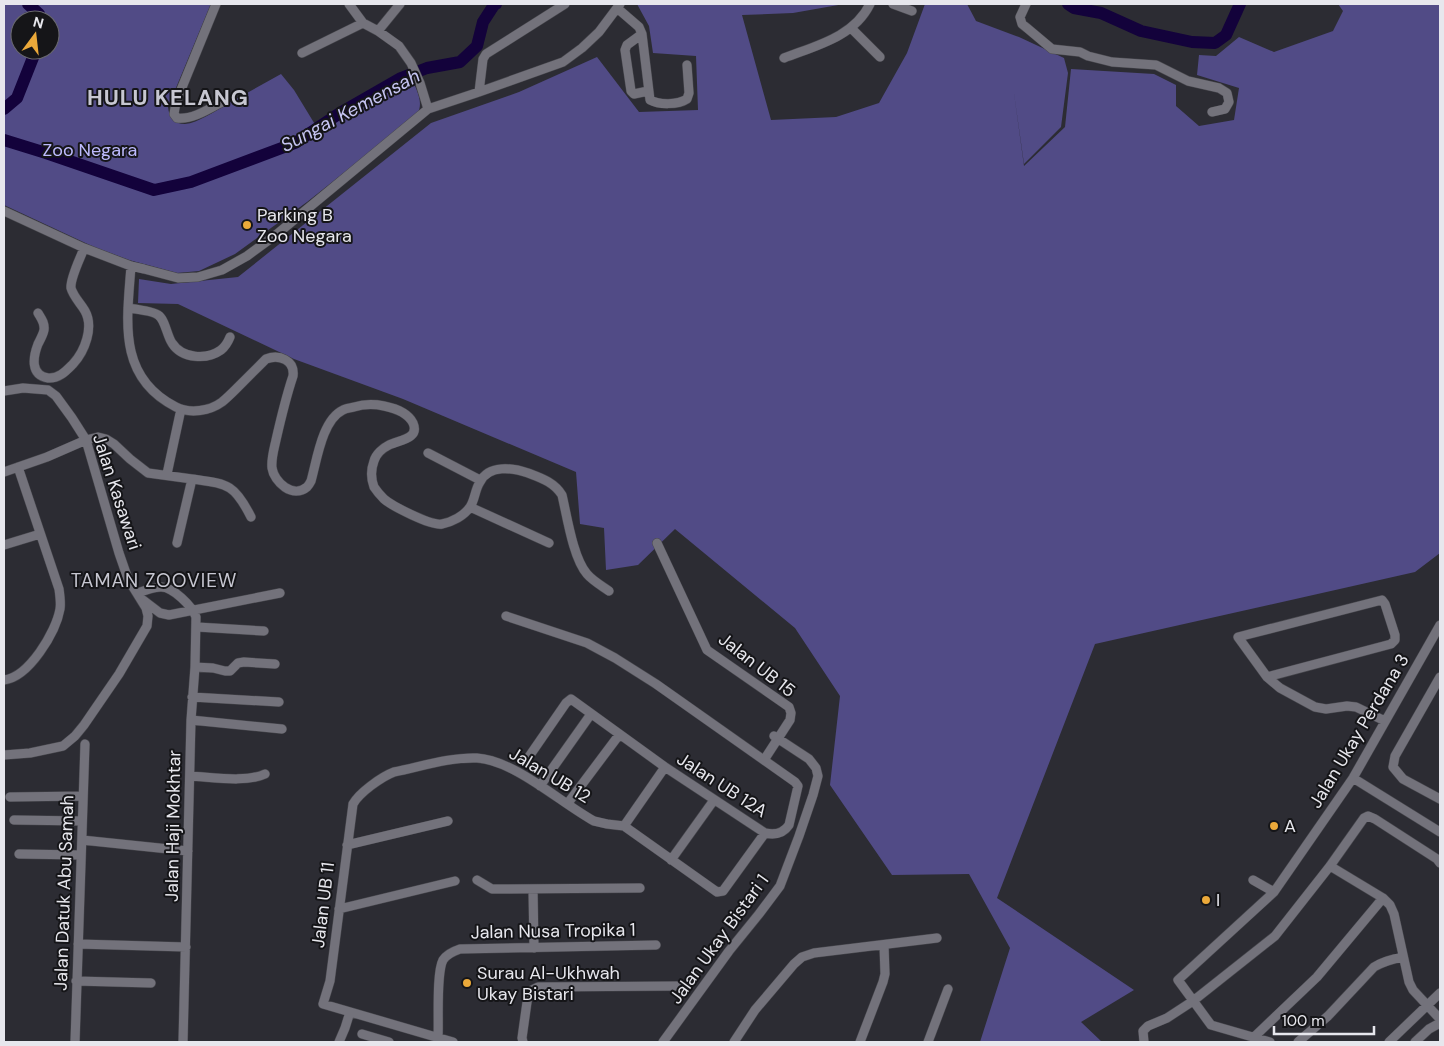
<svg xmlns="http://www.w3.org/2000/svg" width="1444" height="1046" viewBox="0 0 1444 1046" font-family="'DM Sans',sans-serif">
  <rect width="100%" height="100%" fill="#2c2c33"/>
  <path fill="#514b86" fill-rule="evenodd" d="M4 4H211L168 107C169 117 174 124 185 124 198 123 215 111 227 104 245 94 263 84 281 74L294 90 319 131 376 90 408 73C415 86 425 101 417 115L307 202 235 254 199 271 177 273 129 260 94 247 4 205ZM20 20H50V50H20Z
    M637 4H844L793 13 742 15 771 120 836 117 879 103 907 53 925 4H967L976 21 1019 37 1064 58 1068 73 1061 127 1024 164 1013 86 1024 166 1065 127 1071 69 1154 74 1176 85V106L1199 126 1234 120 1239 88 1197 75 1199 55 1216 56 1239 37 1274 52 1333 31 1343 11 1338 4H1440V553L1415 572 1095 644 997 898 1134 990 1081 1022 1102 1042H980L1010 948 969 874 892 875 830 785 840 696 795 628 675 529 638 565 606 570 604 528 580 524 576 472 403 399 294 359 178 304 138 303 139 279 171 284 238 277 431 123 519 92 597 57 639 112 698 110 696 56 653 53 649 26Z"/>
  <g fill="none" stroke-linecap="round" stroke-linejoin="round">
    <path stroke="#13023b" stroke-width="12" d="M28 4 39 14V20
      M1068 4 1074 8 1101 13 1141 31 1192 42 1215 43 1226 35 1240 4
      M4 109 17 98 36 50
      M4 140 46 153 154 190 191 182 295 143 340 113 401 78 427 68 460 62 477 46 483 22 494 5 496 4"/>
    <defs>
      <path id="minor" d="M216 4 176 102 174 114 177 118C192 120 209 109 222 102
        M349 4 363 23 378 31 399 46 411 63 420 83 428 109
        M893 4 912 11
        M1026 4 1020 17 1022 24 1027 28 1052 49 1080 52 1088 56 1112 62 1156 65 1188 81 1219 88 1227 93 1229 102 1225 109 1212 112
        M617 8 639 27 642 34 650 100C659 105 678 105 687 99L689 93 687 65
        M851 28 880 57
        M378 31 400 4
        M642 34 627 45 625 50 631 91 634 94 648 91
        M302 53 363 23
        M784 58C815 46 854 37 870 4
        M479 92 483 59 486 54 565 4
        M4 211 84 248 131 266 144 269 178 278 198 277 222 270 247 256 277 234 428 109 479 92 563 62 582 48 599 32 620 4
        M131 266C127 321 117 377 176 407 190 414 210 411 222 402 227 398 232 393 236 389 246 379 256 369 266 359 279 354 295 360 293 376 286 397 281 418 276 440 274 449 271 459 272 468 274 482 293 499 307 487 309 485 310 483 311 481 317 460 322 420 343 410 346 408 351 408 354 407 364 404 374 404 384 406 394 408 408 413 413 423 420 439 399 440 389 445 383 448 376 454 374 461 371 469 371 479 374 487 376 490 381 496 384 499 392 506 431 526 442 524 452 522 464 516 470 507 475 500 475 489 480 482 489 464 513 468 528 473 541 478 554 482 562 495 567 516 573 558 587 574 593 581 602 586 609 591
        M128 308C135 309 153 311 158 315 165 319 167 336 172 343 182 359 207 360 221 350 226 346 228 342 230 337
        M38 313C41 318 45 323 44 330 43 335 40 340 38 344 33 357 30 375 48 378 59 379 66 371 73 364 85 351 94 327 85 311 81 304 73 296 71 288 70 278 81 257 84 248
        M4 391 23 388 48 390 56 396 72 418 86 440 119 553 128 579 146 608 148 616 147 626 119 674 84 725 75 736 63 746 30 753 4 755
        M428 453 480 480
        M4 472 47 457 86 440 98 437 106 439 114 444 130 459 148 473 192 479 177 543
        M167 474 181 409
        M192 479C227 484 234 483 251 517
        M470 507 549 543
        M657 543 707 650 789 707 791 713 790 720 764 760
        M4 545 40 534
        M137 593C145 591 153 587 161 587 173 587 192 606 196 617L195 667 191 720 183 1042
        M143 600 160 613 169 615 280 593
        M506 616 587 643 615 658 656 684 795 782 798 786 789 825C783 834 774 835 765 833L665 767 571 699 566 703 528 758
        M197 627 264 631
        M195 667 213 668 225 671H230L238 663 244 662 275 664
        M1267 677 1391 644 1395 640V635L1385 604 1382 600 1238 637 1267 677 1280 688 1315 707 1326 709 1347 706 1356 707 1385 721
        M1440 677 1395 756 1393 767 1403 779 1440 799
        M4 680C29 677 56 632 60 609 61 603 60 596 59 589L18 467
        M192 697 279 702
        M191 720 282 729
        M190 776C212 777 246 783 265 774
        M1353 778 1440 832
        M540 786 591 714
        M10 797 83 796
        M568 803 619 735
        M14 820 82 821
        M624 826 665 767
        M82 840 188 851
        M347 845 448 821
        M19 854 81 855
        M671 860 714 800
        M1330 866 1383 898 1390 905 1394 914 1409 982 1413 990 1440 1019
        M477 880 492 889 640 888
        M1253 880 1274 892
        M533 889 534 948
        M339 909 455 881
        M78 944 186 947
        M76 981 151 983
        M362 1034 389 1042
        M438 1038C439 1021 436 973 443 960 447 954 454 951 460 949L656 945
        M1253 1038 1317 977 1383 898
        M75 1042 85 744
        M339 1042 345 1028 350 1012
        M453 1042 323 1004 330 981 353 804C359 793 381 777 394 772 420 767 449 757 477 758 514 760 561 803 594 821L607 824 624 826 717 892 723 891 765 833
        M523 1042 522 1038 528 995 532 990 538 987 680 986
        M663 1042 729 951 759 914 780 886 799 836 813 795 818 776 816 768 809 759 774 736
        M734 1042 755 1010 794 964 802 957 814 953 937 938
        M860 1042 883 982 885 974 884 945
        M928 1042 948 989
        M1144 1042 1143 1031 1148 1026 1167 1018 1193 1001 1275 936 1330 866 1364 818 1368 816 1375 819 1437 859 1440 863
        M1270 1042 1211 1025 1178 980 1274 892 1353 778 1440 625
        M1298 1042 1328 1016 1374 967C1384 961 1392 959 1403 957
        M1389 1042 1440 993
        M1415 1042 1429 1029 1440 1023"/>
    </defs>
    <use href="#minor" stroke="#47474d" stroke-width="10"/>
    <use href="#minor" stroke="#73727b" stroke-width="9"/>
  </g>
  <g fill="#eba93a" stroke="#151518" stroke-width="2">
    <circle cx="247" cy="225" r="5"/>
    <circle cx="1274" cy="826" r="5"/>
    <circle cx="1206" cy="900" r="5"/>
    <circle cx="467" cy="983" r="5"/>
  </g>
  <g text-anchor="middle" stroke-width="4" stroke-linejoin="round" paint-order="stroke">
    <g font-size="18" fill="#bdbafd" stroke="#151518">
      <text x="90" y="156">Zoo Negara</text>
    </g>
    <g font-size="18" fill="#e7e7ed" stroke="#151518" text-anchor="start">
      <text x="257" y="221">Parking B<tspan x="257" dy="21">Zoo Negara</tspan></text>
      <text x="1284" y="832">A</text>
      <text x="1216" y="906">I</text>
      <text x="477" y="979">Surau Al-Ukhwah<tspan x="477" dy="21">Ukay Bistari</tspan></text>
    </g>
    <g font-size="18" fill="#e7e7ed" stroke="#151518">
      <text transform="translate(117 492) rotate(72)" y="6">Jalan Kasawari</text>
      <text transform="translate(757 665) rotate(38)" y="6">Jalan UB 15</text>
      <text transform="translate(1359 731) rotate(-59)" y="6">Jalan Ukay Perdana 3</text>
      <text transform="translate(550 775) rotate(31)" y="6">Jalan UB 12</text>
      <text transform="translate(722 785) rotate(33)" y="6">Jalan UB 12A</text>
      <text transform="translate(173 826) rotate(-89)" y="6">Jalan Haji Mokhtar</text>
      <text transform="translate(64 893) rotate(-88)" y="6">Jalan Datuk Abu Samah</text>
      <text transform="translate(323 905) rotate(-83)" y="6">Jalan UB 11</text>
      <text transform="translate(553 931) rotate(-1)" y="6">Jalan Nusa Tropika 1</text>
      <text transform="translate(719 939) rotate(-54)" y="6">Jalan Ukay Bistari 1</text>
    </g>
    <g font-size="19" font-style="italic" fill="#c6c5f2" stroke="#151518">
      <text transform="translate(350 110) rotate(-28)" y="7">Sungai Kemensah</text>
    </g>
    <g font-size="19" letter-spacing="1" fill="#c7c7d1" stroke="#151518">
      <text x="154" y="587">TAMAN ZOOVIEW</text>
    </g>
    <g font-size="22" font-weight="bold" letter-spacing="1" fill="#c7c7d1" stroke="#151518">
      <text x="168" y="105">HULU KELANG</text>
    </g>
  </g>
  <rect width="1444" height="1046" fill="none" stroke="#e7e7ed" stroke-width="10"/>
  <g transform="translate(35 35) rotate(15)"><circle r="24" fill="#151518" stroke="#69696d"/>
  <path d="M0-4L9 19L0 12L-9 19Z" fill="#eba93a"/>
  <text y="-8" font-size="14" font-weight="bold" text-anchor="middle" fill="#e7e7ed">N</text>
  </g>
  <path d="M1274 1026v8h100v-8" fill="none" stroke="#e7e7ed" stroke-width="2.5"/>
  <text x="1282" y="1026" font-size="15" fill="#e7e7ed" stroke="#151518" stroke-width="4" paint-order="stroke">100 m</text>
</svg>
